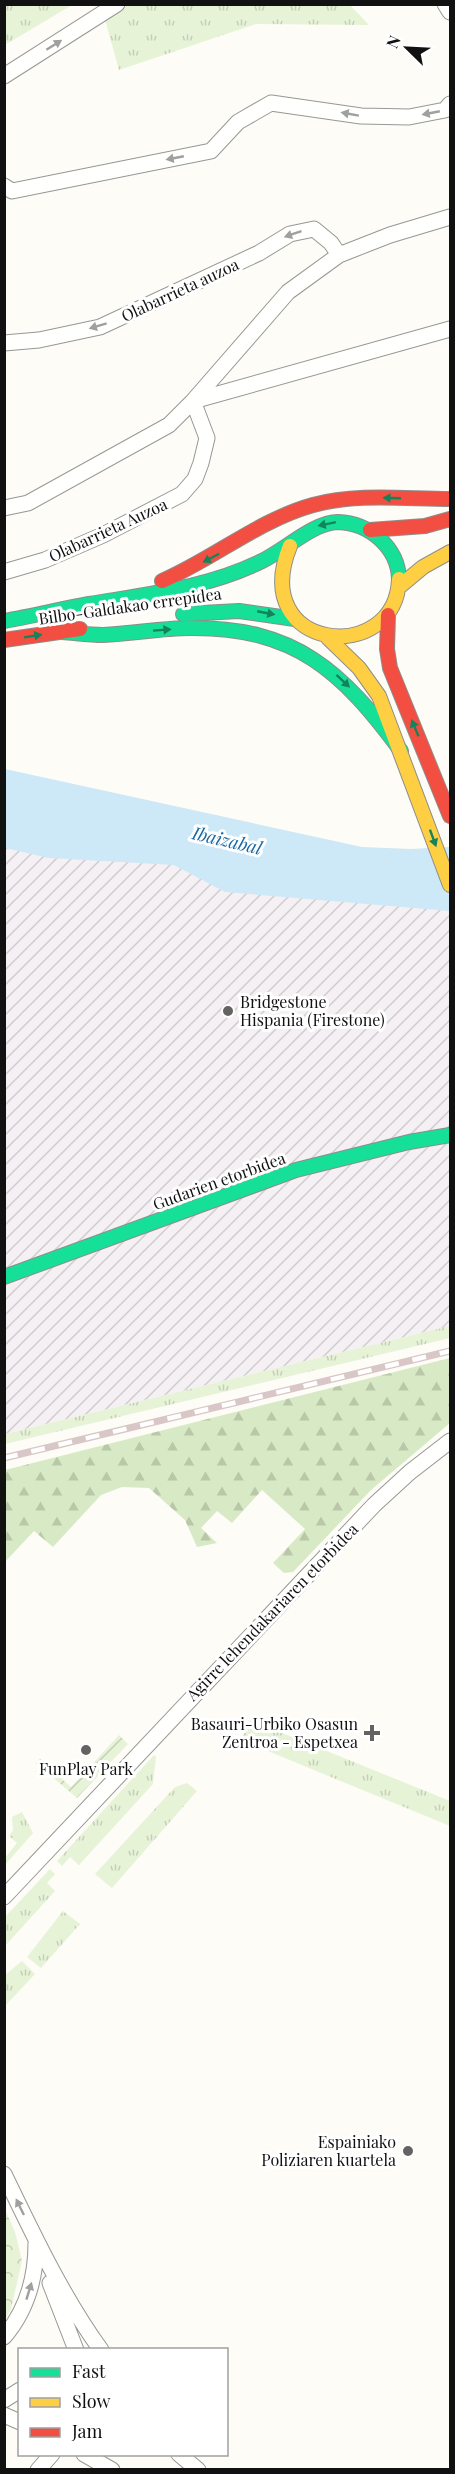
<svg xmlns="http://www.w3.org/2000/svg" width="455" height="2474" viewBox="0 0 455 2474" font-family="'Playfair Display',serif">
  <defs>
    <pattern id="industrial-furrows" width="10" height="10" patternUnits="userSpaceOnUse" patternTransform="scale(1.5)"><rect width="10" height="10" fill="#f5f0f3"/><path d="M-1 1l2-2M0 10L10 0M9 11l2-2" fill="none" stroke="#d1cdcf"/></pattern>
    <pattern id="grass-tufts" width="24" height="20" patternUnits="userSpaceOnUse" patternTransform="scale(1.5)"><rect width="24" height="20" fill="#e7f3d7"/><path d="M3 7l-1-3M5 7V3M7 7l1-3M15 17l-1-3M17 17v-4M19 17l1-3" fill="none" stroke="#c5cfb8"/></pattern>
    <pattern id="forest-firs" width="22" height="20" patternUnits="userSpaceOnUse" patternTransform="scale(1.5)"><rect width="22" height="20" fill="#d8eac5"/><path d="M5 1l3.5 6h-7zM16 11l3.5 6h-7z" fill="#b8c8a8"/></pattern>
    <pattern id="park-crowns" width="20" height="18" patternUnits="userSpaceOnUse" patternTransform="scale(1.5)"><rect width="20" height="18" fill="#e7f3d7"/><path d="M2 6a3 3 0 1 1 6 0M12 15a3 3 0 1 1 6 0" fill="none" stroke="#c5cfb8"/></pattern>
    <pattern id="garden-furrows" width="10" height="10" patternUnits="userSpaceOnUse" patternTransform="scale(1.5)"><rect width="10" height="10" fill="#e7f3d7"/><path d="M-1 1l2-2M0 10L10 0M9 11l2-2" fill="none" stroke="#c5cfb8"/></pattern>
  </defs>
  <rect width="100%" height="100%" fill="#fdfcf7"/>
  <path fill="url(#industrial-furrows)" d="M4 822 450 910V1326L5 1434Z"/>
  <path fill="url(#grass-tufts)" d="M5 4H72V5L5 45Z
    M101 5H350L369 25 256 24 119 70Z
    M450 1326V1338L5 1444V1434Z
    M250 1720 450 1801V1826L241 1740Z
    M154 1755 156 1757 153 1784 79 1865 70 1857 62 1866 57 1861Z
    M187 1783 197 1791 112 1888 95 1874 175 1787Z
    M22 1812 33 1833 5 1865V1858L17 1843 9 1836 13 1830 12 1817Z
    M50 1869 55 1874 47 1883 55 1891 5 1946V1917Z
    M63 1911 80 1924 41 1968 27 1957Z
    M22 1961 35 1974 5 2006V1975Z"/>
  <path fill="url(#forest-firs)" d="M450 1358V1423L371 1490 293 1572 284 1573 273 1563 305 1529 262 1490 232 1523 217 1511 201 1528 217 1543 197 1547 185 1520 149 1488 122 1487 101 1495 53 1547 34 1531 5 1562V1470Z"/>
  <path fill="url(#park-crowns)" d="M4 2207 15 2232 22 2261 11 2309 5 2320Z"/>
  <path fill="url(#garden-furrows)" d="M119 1735 128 1744 77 1798 36 1763 40 1759 71 1787Z"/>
  <path fill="#cde8f7" d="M5 769 362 847 411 849 450 847V911L225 892 174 865 49 858 5 848Z"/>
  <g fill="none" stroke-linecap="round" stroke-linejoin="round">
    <defs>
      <path id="street" d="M445 4 450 12
        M4 76 117 4
        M4 186 12 191 211 151 238 122 271 103 361 116 409 117 445 110 450 104
        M4 343 39 340 100 327 259 253 290 234 314 229 331 243 339 255
        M4 508 28 503 169 425 193 401 288 292 339 255 390 235 450 217
        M4 572 45 560 103 535 182 494 195 479 201 463 207 438 193 401 450 329
        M4 1897 374 1505 410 1472 450 1441
        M4 2174C33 2234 62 2296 101 2350
        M50 2283 76 2350
        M4 2337C27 2310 36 2277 36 2243
        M4 2400 20 2390
        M4 2415 20 2422
        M84 2454 112 2470
        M179 2454 198 2470
        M38 2470 52 2454"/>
      <path id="fast" d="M183 614 239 611 295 619
        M4 621C33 616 61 609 89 604 149 594 207 588 262 561 285 550 314 522 338 522 369 523 398 547 399 579
        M62 632C76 633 89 635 103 635 132 634 161 628 190 628 295 627 342 671 401 751
        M4 1277 296 1170 409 1142 450 1135"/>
      <path id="slow" d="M290 546C247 652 396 667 399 579
        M399 587 423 567 450 552
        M328 638 359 668 379 696 450 885"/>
      <path id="jam" d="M370 530 425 526 450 519
        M162 581C213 559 259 520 313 505 357 493 405 499 450 499
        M388 615 387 649 390 668 450 816
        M4 640 80 629"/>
    </defs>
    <use href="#street" stroke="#979795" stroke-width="17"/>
    <use href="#fast" stroke="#8e8d8b" stroke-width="16"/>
    <use href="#slow" stroke="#8e8d8b" stroke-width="16"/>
    <use href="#jam" stroke="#8e8d8b" stroke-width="16"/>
    <use href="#street" stroke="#fffffe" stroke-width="15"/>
    <use href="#fast" stroke="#16e098" stroke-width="14"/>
    <use href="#slow" stroke="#ffcf43" stroke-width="14"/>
    <use href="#jam" stroke="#f24e42" stroke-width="14"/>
    <defs>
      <path id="rail" d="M4 1458 450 1351"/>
    </defs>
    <use href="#rail" stroke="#d9c6c7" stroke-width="7"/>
    <use href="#rail" stroke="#fff" stroke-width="4.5" stroke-dasharray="14" stroke-linecap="butt"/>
  </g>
  <defs><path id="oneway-solid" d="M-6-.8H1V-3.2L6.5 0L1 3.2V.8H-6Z" transform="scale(1.5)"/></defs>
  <g fill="#a0a09f">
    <use href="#oneway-solid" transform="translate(54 45) rotate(-32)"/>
    <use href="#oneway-solid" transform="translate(431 113) rotate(169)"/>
    <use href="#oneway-solid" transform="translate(350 114) rotate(-170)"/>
    <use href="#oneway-solid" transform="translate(175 158) rotate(169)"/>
    <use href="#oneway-solid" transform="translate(293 234) rotate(161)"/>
    <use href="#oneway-solid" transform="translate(98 326) rotate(163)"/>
    <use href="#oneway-solid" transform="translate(20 2207) rotate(-116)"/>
    <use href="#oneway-solid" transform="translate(29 2291) rotate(-73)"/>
  </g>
  <g fill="#14835b">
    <use href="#oneway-solid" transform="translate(392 498) rotate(-178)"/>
    <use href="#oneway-solid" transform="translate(327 524) rotate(168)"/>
    <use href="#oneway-solid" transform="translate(211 558) rotate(152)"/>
    <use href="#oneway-solid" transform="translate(266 613) rotate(11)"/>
    <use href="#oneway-solid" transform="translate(162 630) rotate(-4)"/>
    <use href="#oneway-solid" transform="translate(33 636) rotate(-9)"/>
    <use href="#oneway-solid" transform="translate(343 681) rotate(43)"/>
    <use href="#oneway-solid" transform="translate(415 728) rotate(-113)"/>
    <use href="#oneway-solid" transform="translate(433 838) rotate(70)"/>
  </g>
  <g fill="#646362" stroke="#fff" stroke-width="2">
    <circle cx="228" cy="1011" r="6"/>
    <path d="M369 1724h6v6h6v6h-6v6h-6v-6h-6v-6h6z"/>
    <circle cx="86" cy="1750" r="6"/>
    <circle cx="408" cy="2151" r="6"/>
  </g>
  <g text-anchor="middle" stroke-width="6" stroke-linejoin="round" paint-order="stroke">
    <g font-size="16" fill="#111" stroke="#fff">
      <text transform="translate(180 290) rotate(-25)" y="6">Olabarrieta auzoa</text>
      <text transform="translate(108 530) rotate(-25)" y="6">Olabarrieta Auzoa</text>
      <text transform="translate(130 606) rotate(-8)" y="6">Bilbo-Galdakao errepidea</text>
      <text transform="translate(219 1181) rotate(-20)" y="6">Gudarien etorbidea</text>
      <text transform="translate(272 1612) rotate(-46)" y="6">Agirre lehendakariaren etorbidea</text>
    </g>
    <g font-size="16" fill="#111" stroke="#fff" text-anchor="end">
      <text x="240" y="1008" text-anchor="start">Bridgestone<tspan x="240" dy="18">Hispania (Firestone)</tspan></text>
      <text x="358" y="1730">Basauri-Urbiko Osasun<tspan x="358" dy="18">Zentroa - Espetxea</tspan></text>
      <text x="86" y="1775" text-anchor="middle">FunPlay Park</text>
      <text x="396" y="2148">Espainiako<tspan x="396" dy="18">Poliziaren kuartela</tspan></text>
    </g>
    <g font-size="18" font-style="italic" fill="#1768a6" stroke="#fff">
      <text transform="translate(227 841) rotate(13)" y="6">Ibaizabal</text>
    </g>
  </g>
  <rect width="455" height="2474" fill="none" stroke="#111111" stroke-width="12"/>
  <rect x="18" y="2348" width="210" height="108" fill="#ffffff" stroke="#a0a0a0" stroke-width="1.5"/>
  <rect x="30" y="2368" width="30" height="9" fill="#16e098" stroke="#a0a0a0" stroke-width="1.5"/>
  <text x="72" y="2378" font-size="18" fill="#111111">Fast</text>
  <rect x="30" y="2398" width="30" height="9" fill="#ffcf43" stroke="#a0a0a0" stroke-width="1.5"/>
  <text x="72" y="2408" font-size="18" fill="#111111">Slow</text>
  <rect x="30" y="2428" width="30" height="9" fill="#f24e42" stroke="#a0a0a0" stroke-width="1.5"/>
  <text x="72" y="2438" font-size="18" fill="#111111">Jam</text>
  <g transform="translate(407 48) rotate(294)" stroke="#ffffff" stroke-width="4.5" paint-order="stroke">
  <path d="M0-4.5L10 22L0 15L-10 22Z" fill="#111111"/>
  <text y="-9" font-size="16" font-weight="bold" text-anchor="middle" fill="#111111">N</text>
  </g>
</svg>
